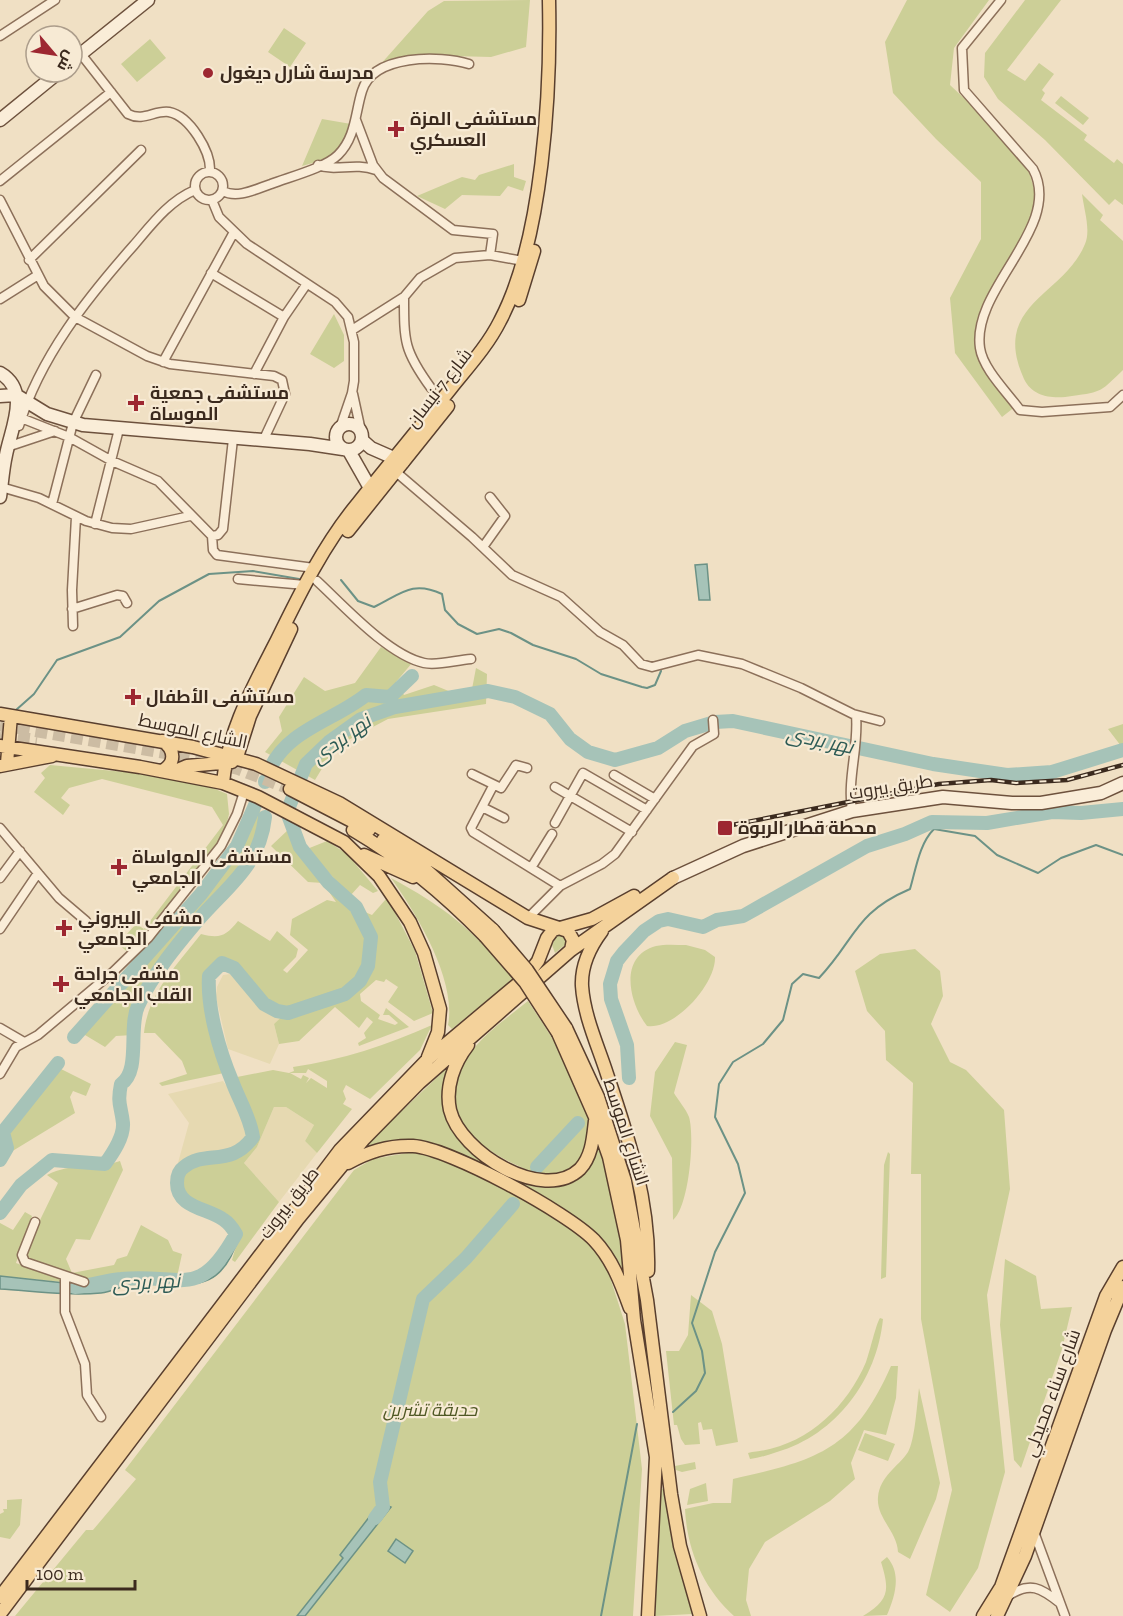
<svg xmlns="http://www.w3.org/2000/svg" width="1123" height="1616" viewBox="0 0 1123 1616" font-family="'Zilla Slab',Cairo,serif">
  <rect width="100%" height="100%" fill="#f0e0c4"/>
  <path fill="#e6d9b1" d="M230 974 251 997 282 1018 274 1024 279 1044 270 1064 228 1049 216 997 217 987 223 975Z
    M223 1081 241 1107 249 1130 247 1139 237 1148 214 1157 197 1156 176 1170 189 1123 168 1094Z
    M274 1107H286L314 1125 305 1141 317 1153 279 1202 244 1163 257 1147Z"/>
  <path fill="#cccf97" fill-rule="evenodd" d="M530 0 526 47 491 57 413 55 379 66 428 11 444 1Z
    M907 0H989L954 48 950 85 984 117 1027 165 1037 199 1022 240 976 323 977 355 1016 406 1002 417 955 353 950 298 981 239V182L936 139 893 93 885 42Z
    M1025 0H1061L1007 70 1025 81 1039 63 1054 74 1042 90 1045 93 1041 100 1087 135 1084 140 1114 163 1117 159 1123 164V205L1115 199 1109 205 1045 140 998 99 984 77 985 53Z
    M284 28 306 43 290 67 268 52Z
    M150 39 166 58 137 82 121 64Z
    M1061 96 1089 118 1083 125 1055 103Z
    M322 119 351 124C344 151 327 160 302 166Z
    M514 164V177L526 181 523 191 508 186 500 196 462 195 445 209 417 196 462 177 475 180 479 175Z
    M1082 194 1103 215 1100 220 1123 241V370C1101 391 1103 392 1072 396 1055 399 1033 398 1024 379 990 304 1064 296 1085 244 1091 230 1084 210 1082 194Z
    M334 314 344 335V361L334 368 310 354Z
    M381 647 412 663 396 682 404 695 434 685 451 692 472 689 476 668 487 674 486 704 388 719 335 747 315 780 265 752 282 731 279 717 304 677 325 691 355 683Z
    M1123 724V745L1121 746 1108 729Z
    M50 765 189 778 227 794 229 814 224 836 130 954 118 944 136 924 144 929 223 825 212 807 102 779 69 788 61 798 70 805 63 815 34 792 45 778 41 773Z
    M258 810 261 812 260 837 244 871 200 916 143 993 134 1013 133 1035 116 1036 105 1047 80 1032C146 964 216 895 258 810Z
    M289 829 297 848 346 904 372 915 386 899 391 905 415 951 433 1013 414 1021 388 1002 398 987 386 979 384 982 376 980 360 994 361 1001 380 1015 378 1019 395 1025 398 1023 389 1015H383L386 1008 409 1027 359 1046 358 1043 366 1038 364 1033 373 1022 367 1017 359 1028 335 1007 299 1041 279 1044 274 1024 287 1012C249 1003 242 938 203 974L204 992 224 1073 162 1086 159 1083 187 1074 182 1061 155 1033H144C148 993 177 965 201 934 220 939 226 936 238 921L270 941 277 931 298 949 296 957 283 970 287 973 308 950 290 935 292 919 327 900 336 902 323 883 308 882 271 846Z
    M327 841 347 854 378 891 373 893 360 885 350 896 307 849Z
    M391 878C445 907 475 931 513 979L452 1029 448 1025C457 980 416 913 391 878Z
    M561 933 567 939 566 944 555 953 552 945 557 935Z
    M686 945 705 950 715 957C716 984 675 1030 647 1026 629 1003 618 956 656 946 665 944 676 945 686 945Z
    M915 949 940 971 943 996 931 1024 950 1062 966 1070 1004 1110 1010 1189 987 1295 1005 1472 978 1568 950 1612 926 1595 952 1490 921 1319V1174H911L913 1083 886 1060 885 1031 867 1011 855 971 880 954Z
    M528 1001C547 1030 585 1085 590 1118 595 1149 573 1182 539 1175 531 1173 522 1167 514 1164 482 1148 446 1123 456 1082 465 1046 501 1023 528 1001Z
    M432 1025 420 1050 370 1099 346 1085 343 1091 346 1099 343 1104 352 1109 317 1153 305 1141 314 1125 286 1107H274L257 1147 244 1163 279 1202 235 1262 232 1260 239 1236C234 1231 230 1223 223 1219 206 1209 177 1207 177 1182 176 1152 221 1162 237 1155 245 1152 255 1139 258 1132L232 1078 273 1070 289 1073 294 1071 293 1067C342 1060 387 1045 432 1025ZM308 1069 327 1081V1088L311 1078 306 1083 309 1078 303 1075 301 1079 290 1073H306Z
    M675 1042 687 1045 674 1093C678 1100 686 1109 689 1117 695 1137 689 1207 673 1220L672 1158 650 1116 655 1072Z
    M450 1065 449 1114 502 1169 560 1183 598 1139 620 1229 627 1280 615 1258 540 1197 442 1147 407 1140 387 1141 363 1148Z
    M57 1067 91 1084 86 1096 73 1091 70 1097 75 1113 6 1155 9 1148 5 1132Z
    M413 1152 437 1156 552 1214 589 1242 608 1271 625 1324 642 1469 633 1616H15L86 1530H93L136 1479 125 1470 354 1170 373 1159Z
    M888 1152 890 1154 886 1277 881 1279 884 1165Z
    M120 1161 123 1170 90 1240 76 1239 66 1259 72 1273 114 1265 117 1259 127 1256 141 1225 168 1240 173 1251 182 1254 177 1277 120 1276 86 1284 29 1262 25 1251 58 1183 47 1175C72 1162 94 1170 120 1161Z
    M25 1212 32 1216 16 1263 72 1283 0 1276V1223L13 1230Z
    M1005 1259 1036 1276 1041 1309 1072 1307 1062 1349 1021 1468 1014 1460 1000 1325Z
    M691 1295 712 1311 722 1344 738 1442 716 1446 712 1429 703 1430 701 1422 698 1423 700 1444 685 1445 681 1439 677 1425H674L666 1351H679L688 1335Z
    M880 1318 883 1319C877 1380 836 1435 777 1452 768 1455 759 1458 750 1459L748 1453 752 1452C805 1447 846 1409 866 1362 870 1351 876 1324 880 1318Z
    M891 1366H898L896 1398 886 1435 864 1430 851 1463 855 1479 830 1501 765 1542 749 1569 746 1600 751 1616H734C703 1588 687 1550 685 1509L713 1503H731L733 1479C818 1460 854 1450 891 1366Z
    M919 1388 940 1483 936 1499 910 1559 898 1552C897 1531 876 1518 878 1497 880 1476 898 1467 908 1452 915 1440 917 1404 919 1388Z
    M865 1433 895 1444 888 1461 858 1450Z
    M695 1462 696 1469 682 1472 676 1470 675 1466Z
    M706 1483 708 1501 687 1505 690 1489Z
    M660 1488 666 1490 693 1608 692 1614 655 1616Z
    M22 1499 20 1525 10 1539 0 1537V1514L4 1512 3 1509H7V1500Z
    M887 1557C902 1574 895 1596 887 1615L863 1616C889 1600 890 1591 881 1562Z"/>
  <path fill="#a6c3b8" stroke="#6c9286" stroke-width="1.5" d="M707 564 710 600H699L695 565Z
    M226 1221 239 1236C220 1299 187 1282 136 1283 124 1284 113 1292 101 1293 68 1296 33 1291 0 1289V1276L92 1286 121 1279 194 1280 216 1267 236 1234Z
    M380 1503 391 1507 305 1616H297L343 1558 340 1555Z
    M396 1539 413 1551 405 1563 388 1551Z"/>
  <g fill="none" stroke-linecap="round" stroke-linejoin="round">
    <path stroke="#6c9286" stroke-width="2" d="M341 580 358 601 374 607C401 594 412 580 442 594L445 610 458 624 477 634 499 629 511 633 533 645 576 659 601 674 642 687 647 688 655 685 661 671
      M16 710 34 694 57 660 120 637 159 601 209 574 253 571 299 579
      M673 1412 696 1391 705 1373 702 1351 692 1323 715 1252 745 1193 738 1164 715 1117 719 1084 733 1062 763 1044 783 1020 792 984 803 974 819 978C856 939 854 913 910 889 916 869 919 844 934 829L975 836 997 855 1038 873 1061 858 1096 845 1123 855
      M601 1616 637 1424"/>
    <path stroke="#a6c3b8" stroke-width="14" d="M270 769C287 730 335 720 366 695L390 697 412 676
      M265 782V781
      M74 1037 201 894 237 846 256 803
      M629 1078 627 1045 611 999 610 984 617 961 624 952 644 931 659 921 668 919 703 927 717 920 743 916 867 846 905 834 932 822 987 823 1052 812 1081 813 1123 809
      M0 1160 7 1148 3 1132 58 1063
      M537 1167 578 1123
      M0 1213 21 1185 52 1160 105 1164C113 1153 124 1137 123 1123 121 1105 117 1104 121 1084 141 1071 128 1028 138 1006 152 975 177 945 199 919 228 886 260 865 265 817
      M75 1287C91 1286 106 1280 121 1279 183 1273 198 1302 236 1234 233 1229 229 1223 224 1220 208 1208 177 1208 177 1183 177 1177 178 1171 184 1167 205 1149 231 1168 253 1137 250 1117 239 1100 232 1081 219 1050 207 1008 209 976L222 963 234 968 264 1004 277 1011 288 1013 345 994 360 981 368 966 371 937 356 907 328 882 300 847 287 812 306 764 329 742 361 719 395 707 488 691 515 697 550 714 570 739 588 752 615 760 658 748 685 731 715 722 733 721 933 764 1007 775 1052 772 1123 750
      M375 1518 383 1507 380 1482 423 1299 466 1258 513 1204"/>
    <path stroke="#ccbca3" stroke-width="12" stroke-dasharray="12 6" stroke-linecap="butt" d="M0 725 200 759 238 769 290 789
      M0 735 37 740"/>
    <defs>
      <path id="street" d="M1001 0 962 48 964 90 1033 169C1064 227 971 288 980 348 983 369 1007 392 1020 410L1042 412 1110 407 1123 395
        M0 36 55 0
        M81 54 128 114C144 122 154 110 169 112 190 116 211 152 210 171
        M356 120 373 165 383 178 453 230 493 234 490 255
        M318 165C336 172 354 162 376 170
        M195 186a14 14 0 1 1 28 0a14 14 0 1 1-28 0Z
        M0 181 111 92
        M223 191C237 199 256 189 271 184 289 177 325 168 338 155 356 137 355 113 362 91 373 54 440 55 469 64
        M0 200 44 286 75 317 147 356 170 364 274 376 282 380 285 394 263 441
        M212 200 219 217 247 244 335 302 348 317 354 342V381L352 393 340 428
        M29 260 141 150
        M211 273 284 317
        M404 297C404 342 404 351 431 388
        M0 299 38 275
        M352 330 404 297 420 278 455 258 490 255 523 261
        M163 362 234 232
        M254 374 284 317 306 285
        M353 394 361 431
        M21 418 69 437 112 461 158 481 212 536 218 535 223 529 233 439
        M19 426C40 357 87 298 134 245 152 224 169 201 195 190
        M13 445 55 431
        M396 472 472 537 512 575 561 597 600 632 623 645 641 664 652 667 698 655 742 664 801 688 853 714 880 721
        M1 487 39 498 86 521 112 528 131 529 190 516
        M52 504 73 423 96 375
        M95 524 119 429
        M212 536 213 550 217 555 314 568
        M483 547 505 516 490 497
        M238 579 305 585
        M317 581C343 605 388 655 424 663 438 666 456 660 471 659
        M72 609 117 595 123 596 127 603
        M73 626 72 590 76 517
        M472 774 501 788 516 765 527 768
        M614 775 655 799
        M493 786 471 828 473 832 560 886
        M555 787 632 832
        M482 807 504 818
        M852 811C847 778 859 747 856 715
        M555 823 583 773 647 810
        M0 828 59 898 86 921
        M531 868 552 834
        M0 878 20 851
        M528 918 560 886 602 864 615 854 693 746 714 734 713 720
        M0 929 38 873
        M0 1028 24 1042
        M0 1074 16 1047 38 1035 113 972 148 938 221 846 237 814 244 792
        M35 1222 22 1255 25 1262 84 1282
        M65 1276V1312L85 1364 87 1395 101 1417
        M1034 1532 1065 1616
        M1008 1596C1030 1581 1041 1588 1060 1603"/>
      <path id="secondary" d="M72 61 148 0
        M0 120 59 72
        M0 373C31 391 11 428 6 455 3 468 2 483 0 497
        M0 396 16 395 47 414 83 425 310 444 343 449
        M336 437a13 13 0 1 1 26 0a13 13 0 1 1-26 0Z
        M362 440 371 448 403 462
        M349 451 370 488 377 493
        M673 878 743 846 852 811 943 797 1012 803H1041L1101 793 1123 783"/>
      <path id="primary" d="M519 300 534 251
        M348 531 448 406
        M0 714 193 747 256 764 339 803 528 918 568 931 573 940 571 950
        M0 746 140 767 223 783 258 797 344 842 379 876 410 922 424 953 440 1009 438 1032 428 1057
        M237 757 250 716 291 629
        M7 763 11 716
        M0 766 52 756
        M162 771C176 763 175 750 163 741
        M173 772 187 766 232 762
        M223 783C228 730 253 687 277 640 300 593 324 544 358 503 389 464 421 426 452 387 469 366 488 345 500 321 543 240 551 91 549 0
        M290 789 369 830
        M353 830C402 859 446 896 485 936
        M383 840 425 869 493 930
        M364 855 413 877
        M602 931C590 947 581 965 582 986 584 1016 598 1046 607 1074 629 1139 650 1202 648 1271
        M566 1028 598 1097 625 1181 647 1300 671 1494 680 1546 700 1616
        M558 1033 595 1117 609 1157 627 1240 634 1320 656 1457 648 1616
        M468 1045C454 1063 445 1087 450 1110 460 1152 543 1204 580 1169 592 1156 593 1138 595 1121
        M348 1163C369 1151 389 1145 413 1146 449 1148 568 1213 594 1240 612 1259 621 1283 630 1308
        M0 1597 340 1150 428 1059 526 977 538 961 547 938 553 930 592 919 634 896
        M0 1614 298 1219 364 1139 419 1083 571 950 673 878
        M983 1616 1001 1587 1106 1296 1123 1267
        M997 1616 1025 1556 1105 1330 1123 1287"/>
    </defs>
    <use href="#street" stroke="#8c705a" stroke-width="11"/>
    <use href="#secondary" stroke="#6d513d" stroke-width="15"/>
    <use href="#primary" stroke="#593f2e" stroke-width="15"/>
    <use href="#street" stroke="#faedd8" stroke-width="8"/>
    <use href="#secondary" stroke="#faedd8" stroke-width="12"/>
    <use href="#primary" stroke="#f4d29b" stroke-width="12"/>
    <defs>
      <path id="rail" d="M722 827 939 784 991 780 1016 783 1067 780 1123 765"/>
    </defs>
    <use href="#rail" stroke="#3b2a1e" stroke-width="4.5"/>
    <use href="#rail" stroke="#f7ead4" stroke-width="2" stroke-dasharray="7" stroke-linecap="butt"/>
    <defs>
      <path id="primary-bridge" d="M493 930 527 970 566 1028
        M485 936 525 982 558 1033"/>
    </defs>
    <use href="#primary-bridge" stroke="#593f2e" stroke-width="15" stroke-linecap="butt"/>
    <use href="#primary-bridge" stroke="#f4d29b" stroke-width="12"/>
  </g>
  <g fill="#9d2731" stroke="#f7ead4" stroke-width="2">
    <circle cx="208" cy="73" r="6"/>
    <path d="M393 120h6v6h6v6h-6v6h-6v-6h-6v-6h6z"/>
    <path d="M133 394h6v6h6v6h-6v6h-6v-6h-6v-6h6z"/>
    <path d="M130 688h6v6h6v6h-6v6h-6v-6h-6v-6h6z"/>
    <rect x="717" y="820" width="16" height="16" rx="3"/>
    <path d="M116 858h6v6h6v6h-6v6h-6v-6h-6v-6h6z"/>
    <path d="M61 919h6v6h6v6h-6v6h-6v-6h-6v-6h6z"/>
    <path d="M58 975h6v6h6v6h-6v6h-6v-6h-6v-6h6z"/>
  </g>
  <g text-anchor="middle" stroke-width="4.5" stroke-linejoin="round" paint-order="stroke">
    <g font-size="18" font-weight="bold" fill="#3b2a1e" stroke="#f7ead4" text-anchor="start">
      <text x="220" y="79">مدرسة شارل ديغول</text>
      <text x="410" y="125">مستشفى المزة<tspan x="410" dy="21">العسكري</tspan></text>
      <text x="150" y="399">مستشفى جمعية<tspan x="150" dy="21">الموساة</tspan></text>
      <text x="146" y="703">مستشفى الأطفال</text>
      <text x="738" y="834">محطة قطار الربوة</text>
      <text x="132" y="863">مستشفى المواساة<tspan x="132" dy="21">الجامعي</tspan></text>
      <text x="78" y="924">مشفى البيروني<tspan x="78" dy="21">الجامعي</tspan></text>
      <text x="74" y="980">مشفى جراحة<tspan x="74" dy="21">القلب الجامعي</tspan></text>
    </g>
    <g font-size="18" fill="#3b2a1e" stroke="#f7ead4">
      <text transform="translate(439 388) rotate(-52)" y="6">شارع 7 نيسان</text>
      <text transform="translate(193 731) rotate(12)" y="6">الشارع الموسط</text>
      <text transform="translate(891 787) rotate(-9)" y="6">طريق بيروت</text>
      <text transform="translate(626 1132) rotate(72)" y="6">الشارع الموسط</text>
      <text transform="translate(289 1203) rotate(-52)" y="6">طريق بيروت</text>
      <text transform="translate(1052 1393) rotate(-70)" y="6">شارع سناء محيدلي</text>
    </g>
    <g font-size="18" font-style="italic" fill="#4f5824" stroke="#f7ead4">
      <text x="430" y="1416">حديقة تشرين</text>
    </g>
    <g font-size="20" font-style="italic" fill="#2d5b55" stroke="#f7ead4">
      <text transform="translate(341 739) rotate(-36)" y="7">نهر بردى</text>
      <text transform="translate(820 740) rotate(12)" y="7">نهر بردى</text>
      <text transform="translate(146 1282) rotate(-3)" y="7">نهر بردى</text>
    </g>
  </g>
  <g transform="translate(54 54) rotate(119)"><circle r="28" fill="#f7ead4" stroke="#ac9d8b" stroke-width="1.5"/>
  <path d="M0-4.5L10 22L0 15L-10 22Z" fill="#9d2731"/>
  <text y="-9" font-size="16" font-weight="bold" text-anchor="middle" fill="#3b2a1e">ش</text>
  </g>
  <path d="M27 1580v9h108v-9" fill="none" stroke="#3b2a1e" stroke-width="3"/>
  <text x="36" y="1580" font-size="18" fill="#3b2a1e" stroke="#f7ead4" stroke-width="4.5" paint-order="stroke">100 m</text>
</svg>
